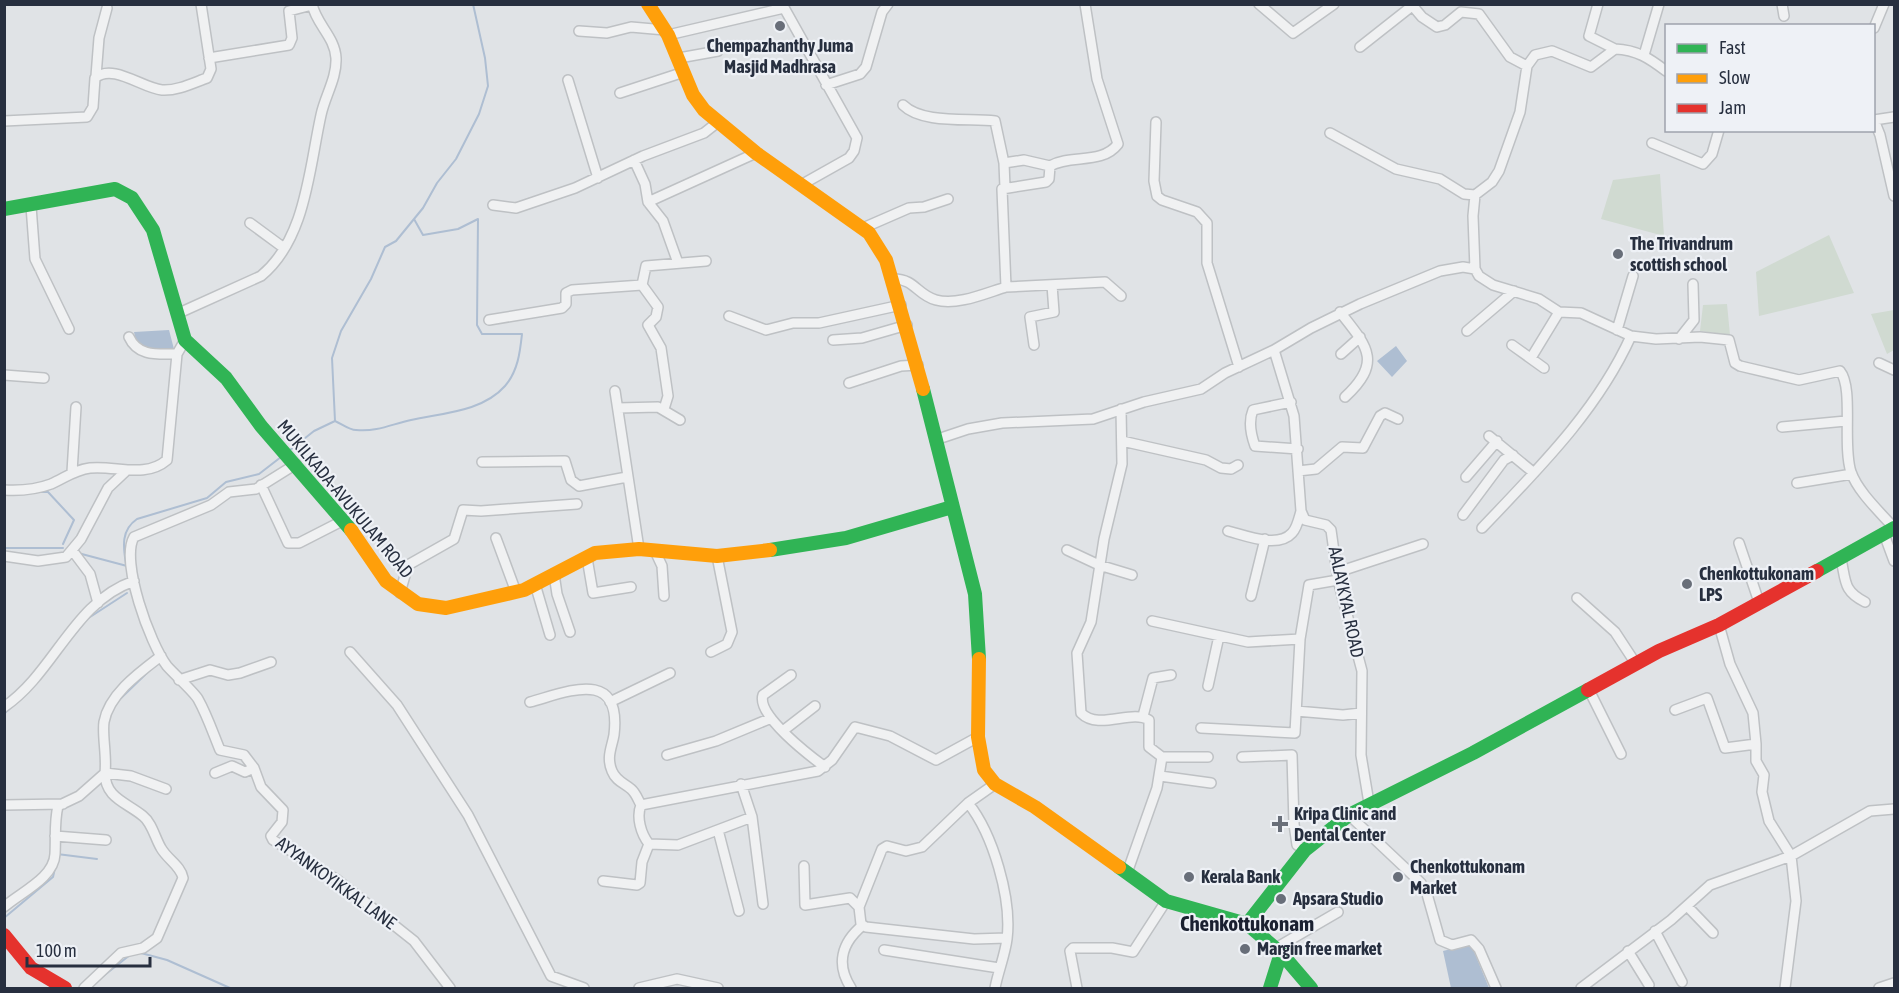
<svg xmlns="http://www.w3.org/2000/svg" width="1899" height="993" viewBox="0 0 1899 993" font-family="'Asap Condensed',sans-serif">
  <rect width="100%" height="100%" fill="#e0e3e6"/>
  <path fill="#d0dad1" d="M1660 174 1664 236 1601 219 1613 180Z
    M1829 235 1854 293 1759 316 1756 272Z
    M1727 304 1730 335 1700 331 1703 305Z
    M1894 310V350L1887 354 1871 314Z"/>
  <path fill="#aebed2" d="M169 330 175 353 137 345 134 332Z
    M1396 346 1407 361 1392 377 1377 361Z
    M1471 944 1489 988H1451L1443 951Z"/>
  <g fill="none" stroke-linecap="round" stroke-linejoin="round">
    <path stroke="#aebed2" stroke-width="2" d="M335 421C342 424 349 430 356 430 378 432 392 424 411 420 442 413 482 412 505 386 518 371 520 352 522 334H482L477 325 478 219 458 229 423 235 414 219
      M290 450 314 431 335 421 332 358 341 331 371 279 385 247 396 241 423 208 437 183 456 159 479 114 488 86 485 58 473 4
      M38 492H48L74 520 63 544
      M4 548H63
      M78 553 127 566
      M126 564C123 546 121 530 137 519L207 498 226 482 259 474 281 457
      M74 635 87 619 127 593
      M118 701 150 670
      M4 714 15 703
      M108 737 109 749
      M57 854 97 859
      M4 918 53 877 55 868
      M141 953 167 960 230 988
      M102 977 130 955"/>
    <defs>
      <path id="street" d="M782 4 857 138 854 151 849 158 801 185
        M1259 4 1293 33 1334 4
        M1411 4 1422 17 1437 27 1445 25 1461 12 1479 14 1510 57 1527 66
        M1598 4 1589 36 1615 49
        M1782 4 1784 16
        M1874 28 1884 4
        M579 31 607 33 631 27 665 30
        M668 35 784 8
        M1360 47 1412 6
        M1644 55 1659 4
        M209 58 289 45 292 38 289 11 312 5
        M679 58 718 51
        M1666 71C1649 58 1637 50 1615 49L1591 67 1552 51 1535 55 1527 66 1520 112 1499 171 1492 182 1475 195 1473 216 1475 269 1479 276 1493 285 1539 299 1559 312 1581 313 1631 336 1656 339 1700 337 1729 340 1735 363 1740 366 1799 380 1840 371C1854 388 1842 445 1851 472 1858 492 1880 512 1894 528
        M96 76 99 38 107 8
        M568 80 598 178
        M826 85 860 74 866 67 882 12 888 4
        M620 93 684 72
        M903 105C922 124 968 118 995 121L1004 163 1005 188
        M1874 120 1880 135 1894 196
        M1874 120 1894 117
        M4 121 87 117 93 107 95 78C113 63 142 88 162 90 177 91 193 83 207 78L211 69 201 4
        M1156 122 1154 181 1157 196 1162 200 1197 212 1207 223V263L1239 367
        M1330 133 1396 169 1440 179 1464 194 1475 195
        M1652 143 1703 164 1712 154 1719 130
        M634 160 645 184 648 202 663 221 678 263
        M1004 163 1024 160 1050 166
        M648 202 756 153
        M493 205 516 208 575 188 643 156 704 133 718 122
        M31 206 35 259 69 329
        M250 223 284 248
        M863 228 909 208 924 207 948 199
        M894 279C915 279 917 295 936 300 957 306 986 293 1006 287L1002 189 1046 182 1049 179 1050 166C1071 154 1102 165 1118 144L1097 79 1085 4
        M642 285 658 307 656 317 648 325 661 348 668 396 664 409
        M1006 287 1105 282 1121 296
        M1340 312C1367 346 1383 362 1345 397
        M179 313 261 276C306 239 309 169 321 115 325 96 337 78 336 58 335 37 316 24 312 4
        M729 316 766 330 793 323H819L901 305
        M489 320 562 308 566 304V293L572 290 642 285 646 266 706 261
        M1617 330 1633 276
        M1467 331 1514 291
        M129 337C138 357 158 354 177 354
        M1679 339 1694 320 1693 284
        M833 340 862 338 907 325
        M1034 345 1030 317 1054 312 1052 285
        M1512 345 1544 368
        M1274 350 1294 416 1301 511 1305 520 1326 525 1331 530 1338 580 1362 671 1361 755 1369 803
        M1341 354 1360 337
        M1531 358 1559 312
        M1879 363 1894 370
        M4 375 44 378
        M849 383 901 366 918 365
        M615 391 639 549
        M1291 402 1253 410C1248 422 1251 435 1255 446L1298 449
        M618 408 658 407 680 420
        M1121 409 1122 464 1104 539 1091 622 1077 653 1081 713C1099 731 1131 709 1149 720V747L1162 757 1157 788 1127 873
        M1782 427 1846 421
        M1489 436 1534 473
        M935 440 968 429 1002 423 1093 419 1144 402 1201 389 1225 373 1274 350 1311 328 1360 304 1440 271 1463 267 1475 269
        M1122 441 1206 460 1221 468 1231 469 1238 465
        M482 462 565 461 571 480 579 486 627 477
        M296 464 256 489 229 492 211 505 134 537C120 561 150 644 167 666 175 675 194 692 198 699 207 715 213 733 220 750L244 755 254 768 261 787 283 810 282 822 271 836 273 840 336 879 414 941 450 988
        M1298 471 1316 469 1342 447 1363 448 1380 416 1385 413 1398 419
        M72 472 76 407
        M1466 477 1497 441
        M1797 483 1852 474
        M261 485 288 543H299L344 520
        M4 490C21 491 35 490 51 484 65 478 74 470 90 468 115 465 145 479 167 460L177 354 185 340
        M1463 515 1504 460 1513 455
        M1482 528C1539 468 1597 411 1631 336
        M1228 531C1244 535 1278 549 1292 533 1297 528 1299 518 1301 511
        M1884 534 1894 561
        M496 538 516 592
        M1739 543 1759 602
        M72 550 90 574 98 603
        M1067 550 1099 565 1132 575
        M655 551 662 566 664 596
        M4 556 38 561 66 557 81 539 108 488 125 472
        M587 558 593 593 631 587
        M1841 559C1846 581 1843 591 1865 602
        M1338 572 1423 544
        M554 574 557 594 570 632
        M535 584 550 635
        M400 593 408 565 454 539 463 510 481 511 577 504
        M1251 596 1265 539
        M1577 598 1615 632 1636 664
        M1152 621 1248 642 1300 639 1309 585 1338 580
        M1719 625 1730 664 1753 713 1756 744
        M350 652 397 705 468 815 551 976 584 988
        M711 652 727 644 732 632 717 556
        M791 675 763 695C756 715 810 756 825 767
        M179 680 210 670 228 675 240 673 271 662
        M1208 686 1219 636
        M1589 690 1621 754
        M530 702C567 692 622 667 614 735 612 747 606 757 612 771 616 781 624 783 631 789 636 793 638 800 641 805 636 817 641 834 649 844L678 845 752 817
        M610 702 670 673
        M4 707C55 672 73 602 134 581
        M1296 711 1343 715 1361 713
        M1143 716 1153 678 1171 675
        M1201 728 1295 733 1300 639
        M784 730 815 706
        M667 755 716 741 769 719
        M1162 757H1208
        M1242 757 1292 755 1294 824 1297 845 1305 850
        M215 773 232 766 245 772 254 768
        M1160 776 1211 783
        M741 784 752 817 763 904
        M968 803C993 834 1012 899 1007 939 1005 955 998 972 995 988
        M4 805 63 804
        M641 805 818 771 832 760 855 727 890 736 936 760 978 737
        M1349 815 1421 883 1427 894 1440 940 1452 945 1471 940 1479 949 1496 988
        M718 830 739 911
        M55 836 106 840
        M804 866 805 905 850 898 859 907 861 924 866 927 974 939 1007 938
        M603 881 637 885 640 883 642 862 649 844
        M1687 906 1713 933
        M4 907C21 892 54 878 55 854 56 837 54 822 58 806L79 796 105 773C107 756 102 735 104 722 109 694 140 672 161 656
        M859 907 882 849 887 846 906 851 922 847 968 803 995 784
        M1655 931 1682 982
        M1276 948 1338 912
        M884 950 999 968
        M1628 951 1649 985
        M84 988 121 953 143 948 157 938 183 878C181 866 167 859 161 848 155 838 152 823 143 816 126 802 105 798 105 773L131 776 166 789
        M639 988 677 979 718 988
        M851 988C836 965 841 943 863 925
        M1077 988 1070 951 1073 948H1112L1133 952 1166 901
        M1581 988 1671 920 1710 885 1791 856 1769 821 1762 792 1764 775 1756 761V744L1725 748 1707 698 1675 710
        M1785 988 1796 901 1791 856 1870 811 1894 809
        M1879 988 1894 983"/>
    </defs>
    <use href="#street" stroke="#bec1c4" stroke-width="12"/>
    <use href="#street" stroke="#f0f1f2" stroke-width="9"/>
    <path stroke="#30b455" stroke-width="14" d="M4 209 115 189 132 198 153 230 185 340 226 378 261 426 351 530
      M923 389 975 594 979 659
      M770 550 846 538 952 507
      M1817 571 1894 528
      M1119 867 1166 901 1247 924 1281 953 1311 988
      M1247 924 1305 850 1349 815 1473 753 1588 690
      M1270 988 1281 953"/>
    <path stroke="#ff9f0a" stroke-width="14" d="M648 4 668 35 693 95 704 110 756 153 869 233 886 260 923 389
      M351 530 386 581 418 604 446 608 524 590 595 553 639 549 717 556 770 550
      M979 659 978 737 984 770 995 784 1035 807 1119 867"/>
    <path stroke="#e5322d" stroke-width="14" d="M1588 690 1659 651 1719 625 1817 571
      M4 935 31 968 65 988"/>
  </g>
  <g fill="#686e79" stroke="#eef1f6" stroke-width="2">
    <circle cx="780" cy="26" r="6"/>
    <circle cx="1618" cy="254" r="6"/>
    <circle cx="1687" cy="584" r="6"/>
    <path d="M1277 815h6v6h6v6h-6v6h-6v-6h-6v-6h6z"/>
    <circle cx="1189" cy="877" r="6"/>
    <circle cx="1398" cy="877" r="6"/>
    <circle cx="1281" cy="899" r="6"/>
    <circle cx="1245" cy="949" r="6"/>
  </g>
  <g text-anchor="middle" stroke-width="4.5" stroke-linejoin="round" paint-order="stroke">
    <g font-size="18" font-weight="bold" fill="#272f3f" stroke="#eef1f6" text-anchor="start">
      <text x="780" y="52" text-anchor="middle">Chempazhanthy Juma<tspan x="780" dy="21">Masjid Madhrasa</tspan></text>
      <text x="1630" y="250">The Trivandrum<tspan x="1630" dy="21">scottish school</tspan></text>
      <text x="1699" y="580">Chenkottukonam<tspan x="1699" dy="21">LPS</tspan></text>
      <text x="1294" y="820">Kripa Clinic and<tspan x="1294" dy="21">Dental Center</tspan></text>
      <text x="1410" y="873">Chenkottukonam<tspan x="1410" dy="21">Market</tspan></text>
      <text x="1201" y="883">Kerala Bank</text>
      <text x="1293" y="905">Apsara Studio</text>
      <text x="1257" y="955">Margin free market</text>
    </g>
    <g font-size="18" fill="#272f3f" stroke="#eef1f6">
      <text transform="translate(345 499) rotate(50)" y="6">MUKILKADA-AVUKULAM ROAD</text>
      <text transform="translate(1346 602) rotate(78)" y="6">AALAYKYAL ROAD</text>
      <text transform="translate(336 883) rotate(36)" y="6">AYYANKOYIKKAL LANE</text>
    </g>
    <g font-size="21" font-weight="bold" fill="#1a2030" stroke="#eef1f6">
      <text x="1247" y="931">Chenkottukonam</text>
    </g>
  </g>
  <rect width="1899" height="993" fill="none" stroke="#272f3f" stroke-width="12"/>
  <rect x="1665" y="24" width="210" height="108" fill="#eef1f6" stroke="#9ea3ad" stroke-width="1.5"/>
  <rect x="1677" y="44" width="30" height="9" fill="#30b455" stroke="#9ea3ad" stroke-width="1.5"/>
  <text x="1719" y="54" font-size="18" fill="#272f3f">Fast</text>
  <rect x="1677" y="74" width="30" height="9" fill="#ff9f0a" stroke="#9ea3ad" stroke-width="1.5"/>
  <text x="1719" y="84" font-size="18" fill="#272f3f">Slow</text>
  <rect x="1677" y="104" width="30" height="9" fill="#e5322d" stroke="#9ea3ad" stroke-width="1.5"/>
  <text x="1719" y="114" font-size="18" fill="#272f3f">Jam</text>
  <path d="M27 957v9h123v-9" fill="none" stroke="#272f3f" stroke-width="3"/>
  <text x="36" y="957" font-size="18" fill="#272f3f" stroke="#eef1f6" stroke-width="4.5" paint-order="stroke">100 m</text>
</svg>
